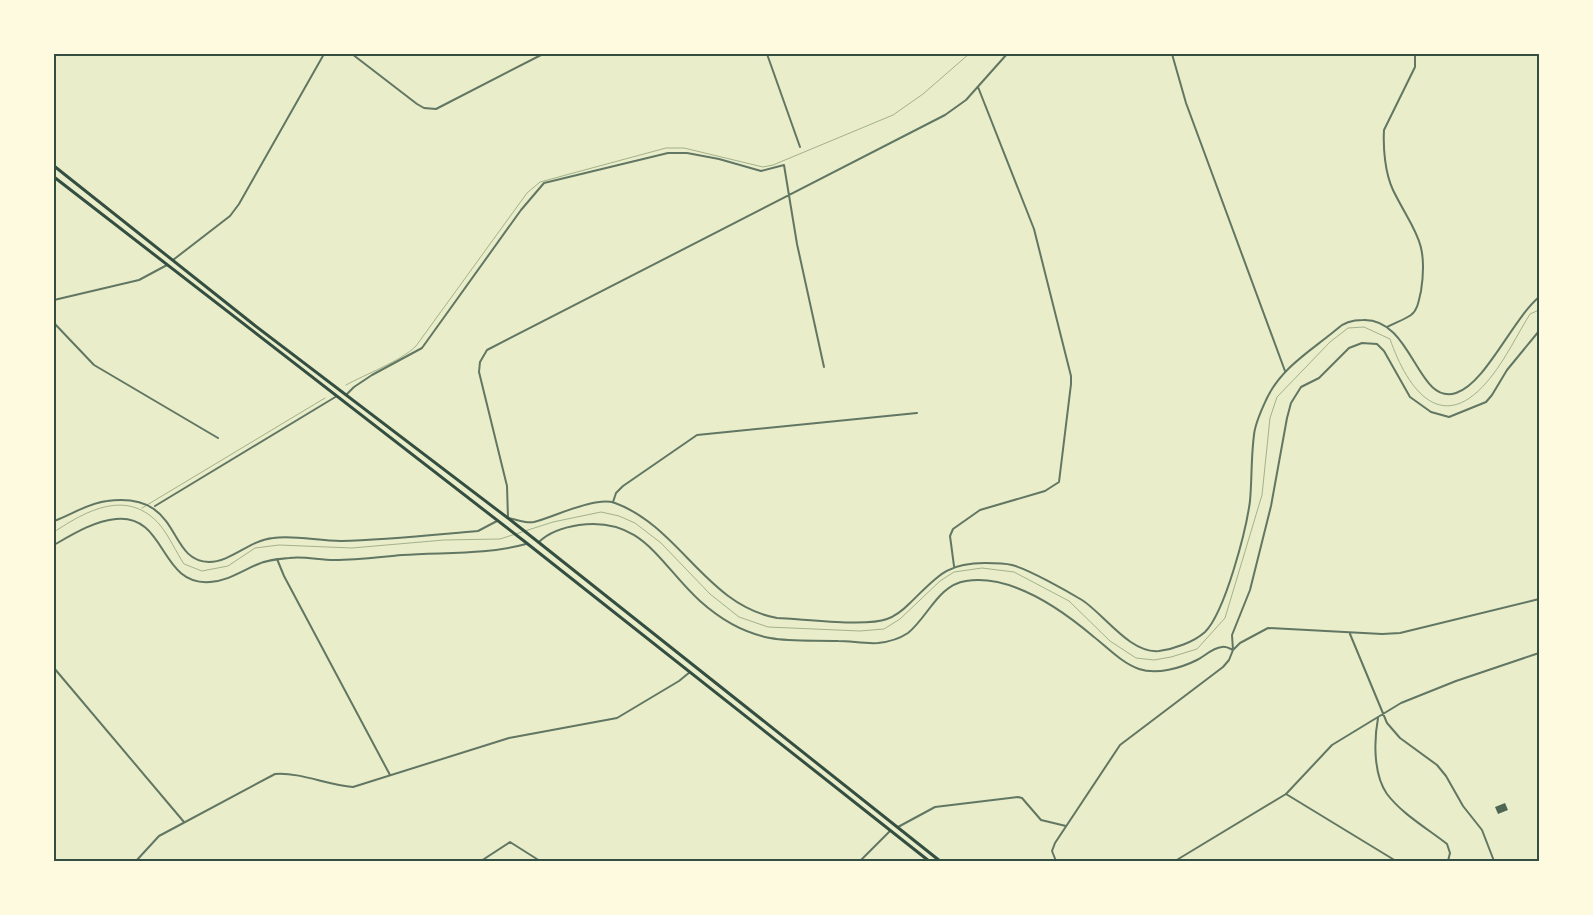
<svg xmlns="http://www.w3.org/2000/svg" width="1593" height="915" viewBox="0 0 1593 915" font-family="Helvetica,sans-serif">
  <rect width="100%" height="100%" fill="#e9edc9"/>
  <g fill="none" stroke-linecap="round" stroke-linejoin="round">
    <path stroke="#a3b18a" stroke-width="1" d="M346 385C366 374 401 361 416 346L527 193 540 182 666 148H684L763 167 773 165 893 115 923 94 969 54
      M142 508 325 398
      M54 532C87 510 128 488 160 525 169 536 176 552 184 564L202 571 228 566 255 548 279 545 352 548 444 540 500 539 553 522 601 512 619 516 635 523 661 543 710 594 739 617 768 627 860 631 884 629 900 619 940 581 954 572 982 568 1014 572 1069 601 1110 641 1136 658 1154 660 1171 657 1197 649 1225 618 1262 495 1270 418 1277 397 1330 342 1348 328 1364 327 1390 339C1408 391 1443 438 1491 377 1506 358 1517 335 1530 314L1539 310"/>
  </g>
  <path fill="#4f6655" d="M1505 803 1508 810 1498 814 1495 807Z"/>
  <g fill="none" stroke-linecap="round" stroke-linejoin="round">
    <path stroke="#617663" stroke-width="2" d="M352 54 417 104 424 108 436 109 543 54
      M767 54 800 147
      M1007 54 966 100 945 115 487 350 480 362 479 372 507 486 508 518C516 519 525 524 534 522 554 517 595 496 615 503 680 527 706 605 777 618 804 619 866 627 887 619 896 616 904 609 910 603 937 577 945 563 985 563 993 563 1004 563 1012 565 1028 569 1067 591 1082 600 1104 614 1130 654 1159 651 1174 649 1194 642 1205 632 1225 612 1246 531 1250 501 1252 479 1251 457 1254 435 1255 423 1262 409 1267 398 1282 367 1312 350 1337 329 1344 322 1353 320 1363 320 1413 318 1417 406 1456 393 1486 383 1512 320 1539 297
      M1172 54 1186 103 1285 371
      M173 260 230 216 239 204 324 54
      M54 300 139 280 167 265
      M54 323 94 365 218 438
      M1387 327C1394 323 1404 320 1411 315 1418 310 1419 299 1421 291 1429 240 1413 231 1393 190 1385 173 1383 148 1384 130L1415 67V54
      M346 395 354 387 372 375 422 348 521 210 544 183 668 153H687L719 159 761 171 784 165 797 244 824 367
      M613 502 616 493 623 486 697 435 917 413
      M155 506 337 396
      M54 521C71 515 88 503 107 501 184 491 165 561 209 562 231 562 250 540 273 538 295 535 318 541 341 541 386 540 432 535 478 531L497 521
      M539 542C549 532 566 527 579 525 643 516 660 565 700 601 720 619 744 633 770 638 792 642 816 640 838 641 851 641 865 644 878 643 888 642 899 639 908 633 928 617 938 585 966 581 1011 574 1061 609 1094 637 1108 648 1122 663 1139 669 1157 675 1181 668 1197 660 1205 656 1212 648 1222 647 1226 646 1229 648 1233 650
      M277 559 284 576 390 775
      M954 566 950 536 953 529 980 510 1045 491 1059 482 1071 384V376L1034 229 978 87
      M1350 634 1387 723 1400 738 1437 765 1446 776 1463 806 1482 830 1494 861
      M1233 650 1232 635 1250 590 1271 506 1287 418 1291 403 1301 387 1319 378 1349 348 1362 343 1377 344 1384 351 1410 397 1431 412 1449 417 1486 402 1492 395 1507 370 1539 331
      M54 668 184 822
      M1378 718C1374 740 1373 774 1387 794 1402 814 1428 829 1447 844L1450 853 1448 861
      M1286 794 1332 745 1401 703 1456 681 1539 653
      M898 827 935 807 1018 797 1022 798 1041 820 1066 826
      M481 861 510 842 540 861
      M860 861 890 831
      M1056 861 1052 851 1055 843 1120 745 1223 667 1229 660 1233 650 1240 643 1268 628 1382 634 1400 633 1539 599"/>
    <path stroke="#617663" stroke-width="2" d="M54 545C73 534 94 521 116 519 167 514 159 586 210 582 227 581 240 572 256 565 266 560 277 559 289 558 304 556 319 560 334 560 357 560 379 557 402 555 444 552 486 555 526 544
      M136 861 159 836 275 774C300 772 327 785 353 787L509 738 617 718 679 681 690 672
      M1175 861 1286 794 1396 861"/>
    <path stroke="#344e41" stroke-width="3" d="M54 166 253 324 513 522 940 861
      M54 177 524 541 929 861"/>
  </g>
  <rect width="1593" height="915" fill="none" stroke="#fefae0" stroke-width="110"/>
  <rect x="55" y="55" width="1483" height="805" fill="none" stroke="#344e41" stroke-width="2"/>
</svg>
